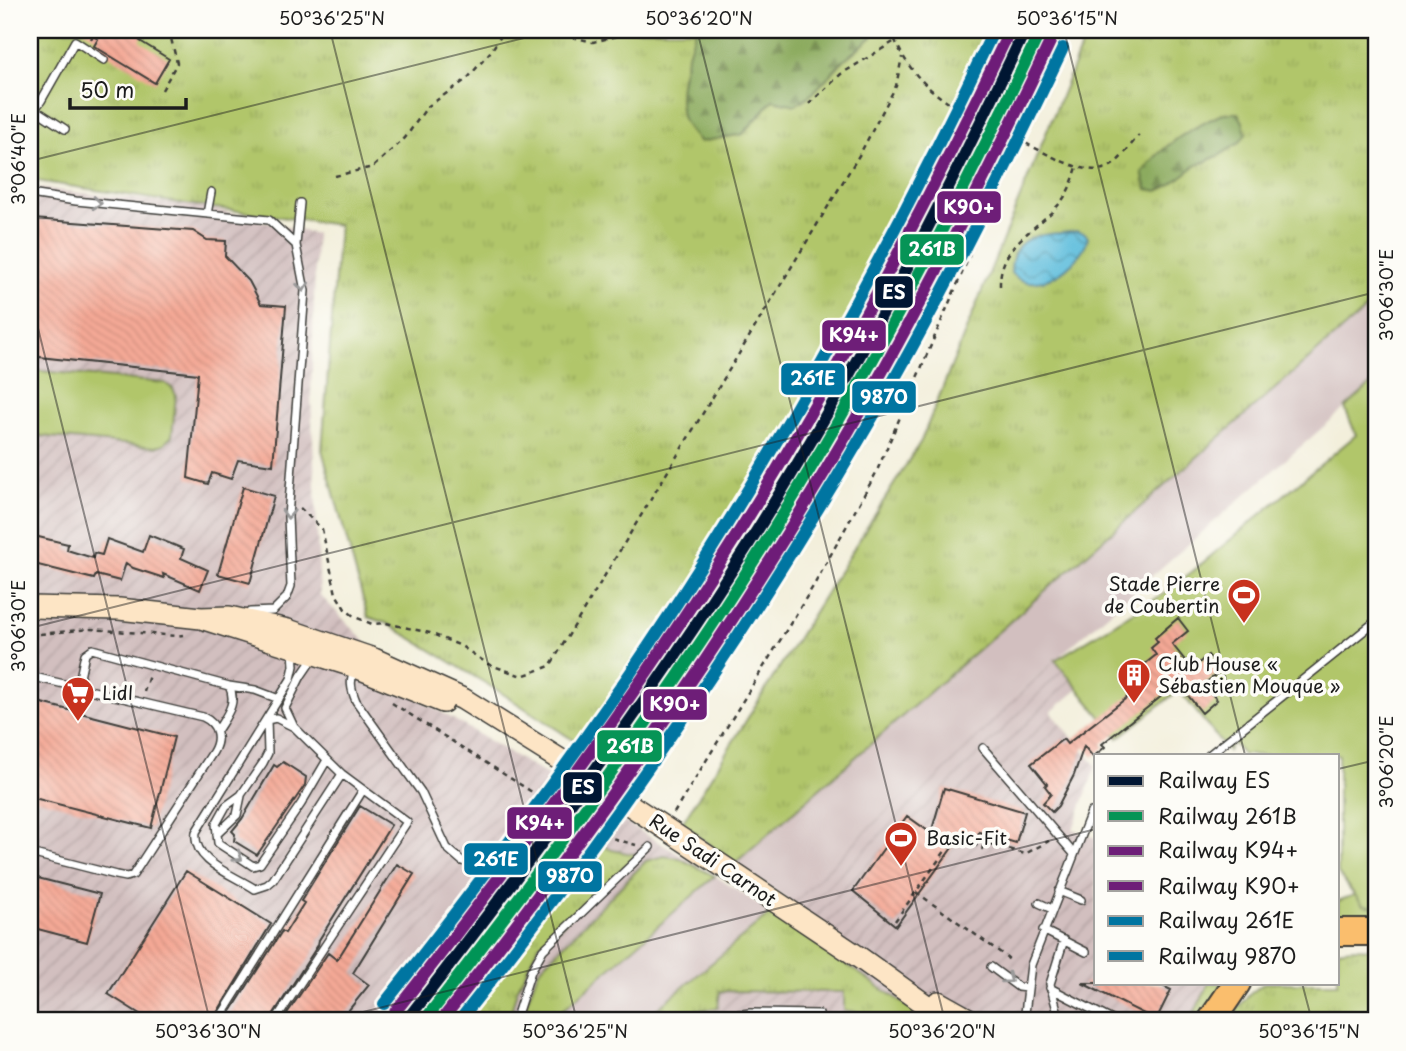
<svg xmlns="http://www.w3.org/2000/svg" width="1406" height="1051" viewBox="0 0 1406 1051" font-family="'Playpen Sans',sans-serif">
  <defs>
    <pattern id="industrial-furrows" width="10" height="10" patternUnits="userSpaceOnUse" patternTransform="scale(1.75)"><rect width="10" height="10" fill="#d2bfbf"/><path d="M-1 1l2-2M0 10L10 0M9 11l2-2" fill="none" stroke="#b4a4a4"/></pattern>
    <pattern id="grass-tufts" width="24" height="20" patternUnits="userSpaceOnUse" patternTransform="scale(1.75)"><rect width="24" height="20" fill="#b1c66a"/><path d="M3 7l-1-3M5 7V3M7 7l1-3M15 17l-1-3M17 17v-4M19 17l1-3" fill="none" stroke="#98aa5b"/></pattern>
    <pattern id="forest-firs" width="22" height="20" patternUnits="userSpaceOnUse" patternTransform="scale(1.75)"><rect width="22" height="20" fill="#8cab5e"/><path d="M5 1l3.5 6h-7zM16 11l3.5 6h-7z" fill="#728a4d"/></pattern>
    <pattern id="water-waves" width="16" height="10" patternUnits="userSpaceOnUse" patternTransform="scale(1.75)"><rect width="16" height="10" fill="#5ebedd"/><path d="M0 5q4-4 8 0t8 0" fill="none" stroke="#4d9ab2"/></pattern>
    <pattern id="building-back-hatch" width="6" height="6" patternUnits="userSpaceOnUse" patternTransform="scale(1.75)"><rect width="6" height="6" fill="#f4a895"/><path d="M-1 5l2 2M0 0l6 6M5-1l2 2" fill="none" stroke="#d19080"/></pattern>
  </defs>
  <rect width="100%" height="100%" fill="#fdfcf7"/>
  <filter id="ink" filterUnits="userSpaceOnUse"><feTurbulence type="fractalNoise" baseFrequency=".0143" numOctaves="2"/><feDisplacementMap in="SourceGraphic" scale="14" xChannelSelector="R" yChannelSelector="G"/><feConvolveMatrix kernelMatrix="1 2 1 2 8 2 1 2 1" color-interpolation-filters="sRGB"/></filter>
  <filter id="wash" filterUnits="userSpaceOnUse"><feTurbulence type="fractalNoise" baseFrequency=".00686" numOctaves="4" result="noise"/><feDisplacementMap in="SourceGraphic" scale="28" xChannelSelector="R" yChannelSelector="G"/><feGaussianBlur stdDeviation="1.57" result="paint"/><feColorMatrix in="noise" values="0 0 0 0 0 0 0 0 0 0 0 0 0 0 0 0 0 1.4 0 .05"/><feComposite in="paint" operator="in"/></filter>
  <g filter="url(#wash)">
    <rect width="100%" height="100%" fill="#f3efdb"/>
    <path fill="url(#industrial-furrows)" d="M30 187 205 207 316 234 311 396 320 595 423 701 715 876 771 913 1055 660 1078 689 1051 712 1096 766 1073 829 1096 838V983H1209L1190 1021H30Z"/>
    <path fill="#d2bfbf" d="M1003 30H1049L896 351 627 776 587 749 839 353 976 91Z
      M1376 298V380L1345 408 1055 660 787 899 734 864 1084 550Z
      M547 818 578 839 432 1021H369L451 889 479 848Z
      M715 876 771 913 643 1021H550Z"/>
    <path fill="url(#grass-tufts)" stroke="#667143" stroke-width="2" d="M30 30H1003L976 91 839 353 587 749 500 692 386 623 368 617 322 450 339 225 172 202 30 180Z
      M1088 30H1376V300L734 864 682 823 921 441Z
      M584 837 612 850 638 855 538 946 517 990 509 1019 506 1021H432L578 839Z
      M664 856 679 858 715 876 550 1021H520L538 971 646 861Z
      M1376 869V925L1338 923V901L1354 895 1344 882Z
      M771 913 929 1021H880V1016L844 1010V992L720 991 718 1008 688 1011 682 1021H643Z
      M1353 948 1376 949V1021H1227L1249 995 1264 983H1338V950Z
      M1209 983H1227L1205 1021H1190Z"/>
    <path fill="url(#forest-firs)" stroke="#54643d" stroke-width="2" d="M696 30H871L872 37 844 60 813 93 796 105 773 100 743 134 700 142C695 136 685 127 683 119 674 91 687 57 696 30Z
      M1224 113H1238L1243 122 1246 134 1239 143 1220 155 1195 166 1169 186 1158 191 1147 189 1142 173C1162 144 1192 128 1224 113Z"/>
    <path fill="#b1c66a" stroke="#667143" stroke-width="2" d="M30 370 165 383 173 389 176 395 172 436 164 444 156 447 30 435Z
      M1376 380V907L1363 905 1338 874V755H1243L1232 742 1228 751 1179 690 1118 738 1055 660 1170 590 1356 435 1345 408Z"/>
    <path fill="url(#water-waves)" stroke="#3d6d7c" stroke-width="2" d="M1077 231 1085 233 1088 238C1080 265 1036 299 1011 273 1011 229 1047 236 1077 231Z"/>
    <g id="blocks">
      <path fill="url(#building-back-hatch)" d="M83 30H147L140 41 169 59 155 83 94 46 98 39Z
        M33 219 193 231 207 240 226 241 225 256 249 281 261 304 286 306 273 465 238 460 231 479 212 473 208 484 188 478 198 374 30 356V260Z
        M243 487 274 496 250 583 218 574Z
        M30 535 68 544 67 550 93 558 94 553 102 555 107 539 143 552 149 535 184 549 181 558 208 570 200 590 163 574 164 578 133 568 126 563 120 581 96 575 94 579 30 563Z
        M1178 618 1188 631 1172 644 1192 669 1208 655 1221 671 1204 684 1217 700 1202 713 1178 683 1102 744 1105 747 1093 757 1084 746 1074 775 1058 806 1052 812 1043 803 1051 794 1045 786 1047 784 1031 764 1063 739 1067 744 1134 692 1125 680 1156 655 1151 648 1158 642 1155 638Z
        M30 700 174 737 151 828 30 797Z
        M283 762 306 777 305 785 257 855 234 841 235 834 232 831 242 819 274 765 277 767Z
        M944 788 1025 812 1016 843 979 832 977 838 962 834 896 926 853 891 907 816 931 833Z
        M360 806 391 825 319 940 318 945 269 1021H225L282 931 285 933 304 903 301 901Z
        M397 864 414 874 353 973 369 985 340 1021H282L328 953 337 960Z
        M186 871 271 924 212 1021H151L108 994Z
        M30 876 100 894 87 942 30 927Z
        M1082 983H1157L1171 990 1156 1020Z"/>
    </g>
  </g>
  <g filter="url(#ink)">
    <use href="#blocks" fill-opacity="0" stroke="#3c3c39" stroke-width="2"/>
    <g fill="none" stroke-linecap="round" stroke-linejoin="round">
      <defs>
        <path id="lane" d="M34 109 65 129
          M30 115 41 101 75 41 104 60
          M30 194 76 201 269 220 296 245 305 291 288 517 291 586 287 597 273 611 250 612
          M207 214 211 192
          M296 245 300 203
          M293 651 294 666 291 679 196 832C192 862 234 875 255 889L267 885 273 880 342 774 294 727 285 708 301 676 314 657
          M355 669C349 680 351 689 356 701L421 792 447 848 462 861 480 865 512 858
          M30 676 203 717C218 724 221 738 213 752L133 875 126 877 116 875 30 853
          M229 686 255 690 279 699
          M78 687 85 654 92 649 229 686C238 703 226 716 217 731
          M267 720 268 753 263 763 241 795 226 806 216 824 218 843 253 866 260 864 301 804 327 760
          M267 720 276 718 292 726
          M983 748 1074 854
          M1209 755 1376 621
          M217 834 237 815 241 796
          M1059 891 1081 900
          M1039 903 1052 909
          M1043 930 1086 952
          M991 967 1018 987 1026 988
          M1050 988 1114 1021
          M218 1021 363 790
          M275 1021 407 822 342 774
          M515 1021 531 971 543 950 650 847
          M690 1021 750 1013 819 1014V1021
          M1024 1021 1031 965 1091 812
          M1060 1021 1050 984 1064 940"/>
        <path id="secondary" d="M30 607 119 609 201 618 356 667 443 702
          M201 618 229 617 288 630 374 659 463 699 583 774 727 869 860 958 948 1021
          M938 1002 972 1021"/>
        <path id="highway" d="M1338 932H1376
          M1211 1021 1237 983"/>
      </defs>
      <use href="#lane" stroke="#3c3c39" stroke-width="10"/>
      <use href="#secondary" stroke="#3c3c39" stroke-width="24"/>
      <use href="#highway" stroke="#3c3c39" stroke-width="30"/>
      <path stroke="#3c3c39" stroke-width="2.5" stroke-dasharray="5 5" stroke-linecap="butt" d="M543 30 593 42 642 30
        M891 30C904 66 925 89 958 109
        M91 39 96 30
        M162 90 177 63 169 30
        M809 104 841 74 895 41
        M1017 139C1040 149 1084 179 1109 167 1120 162 1131 144 1139 135
        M335 176 373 167 405 138 427 107 467 79 491 51 505 30
        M1000 286C999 243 1038 230 1060 203 1069 192 1073 180 1077 167
        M300 508 322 529 336 594 345 609 355 617 372 624 386 623 430 633 461 646 488 664 522 676 550 666 861 152 896 86 902 57
        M30 635 91 629 177 636 183 635
        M144 692 149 675
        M392 703 598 834 636 845
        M674 813 814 585 876 473 981 229 993 164 1066 30
        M960 840C972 837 1010 850 1025 854L1049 841
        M916 892 1008 958 1005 962
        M895 921 953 840 972 843 982 849 984 844"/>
      <use href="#lane" stroke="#fff" stroke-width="7"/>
      <use href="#secondary" stroke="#fde5c5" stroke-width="21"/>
      <use href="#highway" stroke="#fabe6d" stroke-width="26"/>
      <path stroke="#3c3c39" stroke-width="2.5" stroke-dasharray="5 5" stroke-linecap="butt" d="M958 109 1017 139"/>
      <defs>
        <path id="rail-1" d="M406 1021C526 868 641 712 746 548 851 382 941 207 1025 30"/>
        <path id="rail-2" d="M424 1021C573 831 715 635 836 425 909 298 975 168 1038 36"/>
        <path id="rail-3" d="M395 1012C516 859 631 703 735 538 838 374 927 204 1010 30"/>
        <path id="rail-4" d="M441 1021C589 834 727 640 847 434 921 306 987 175 1050 42"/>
        <path id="rail-5" d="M384 1004C505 851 622 695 724 529 824 367 913 201 994 30"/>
        <path id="rail-6" d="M459 1021C605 837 739 645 858 442 934 314 999 182 1063 48"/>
      </defs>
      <use href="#rail-1" stroke="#fdfcf7" stroke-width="18"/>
      <use href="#rail-2" stroke="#fdfcf7" stroke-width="18"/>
      <use href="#rail-3" stroke="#fdfcf7" stroke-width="18"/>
      <use href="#rail-4" stroke="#fdfcf7" stroke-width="18"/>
      <use href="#rail-5" stroke="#fdfcf7" stroke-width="18"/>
      <use href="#rail-6" stroke="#fdfcf7" stroke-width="18"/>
      <use href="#rail-1" stroke="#011633" stroke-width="12"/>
      <use href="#rail-2" stroke="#069456" stroke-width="12"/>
      <use href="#rail-3" stroke="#6e1e78" stroke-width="12"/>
      <use href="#rail-4" stroke="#6e1e78" stroke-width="12"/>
      <use href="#rail-5" stroke="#0075a1" stroke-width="12"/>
      <use href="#rail-6" stroke="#0075a1" stroke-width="12"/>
    </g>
    <defs><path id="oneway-chevron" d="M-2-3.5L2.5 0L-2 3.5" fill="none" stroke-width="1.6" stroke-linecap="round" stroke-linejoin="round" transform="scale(1.75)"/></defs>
    <g stroke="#999">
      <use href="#oneway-chevron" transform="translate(97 203) rotate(5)"/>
      <use href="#oneway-chevron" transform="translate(303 287) rotate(84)"/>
      <use href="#oneway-chevron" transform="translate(288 514) rotate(93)"/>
      <use href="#oneway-chevron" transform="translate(238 857) rotate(33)"/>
      <use href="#oneway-chevron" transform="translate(1008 979) rotate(36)"/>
    </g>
  </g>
  <path fill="none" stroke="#1c1c1c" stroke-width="2" stroke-opacity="0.45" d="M330 30 577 1021M697 30 945 1021M1064 30 1245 755M30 161 556 30M30 296 210 1021M30 628 1376 292M1338 769 1376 760M1302 983 1312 1021M327 1021 1096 829"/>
  <defs>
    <symbol id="stadium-pin" viewBox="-11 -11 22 30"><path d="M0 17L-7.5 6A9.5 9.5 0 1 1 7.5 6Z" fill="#c8321e" stroke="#fdfcf7"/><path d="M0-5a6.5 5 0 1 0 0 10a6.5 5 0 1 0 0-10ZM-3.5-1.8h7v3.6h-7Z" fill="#fff"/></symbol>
    <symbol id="building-pin" viewBox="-11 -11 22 30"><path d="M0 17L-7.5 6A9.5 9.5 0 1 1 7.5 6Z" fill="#c8321e" stroke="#fdfcf7"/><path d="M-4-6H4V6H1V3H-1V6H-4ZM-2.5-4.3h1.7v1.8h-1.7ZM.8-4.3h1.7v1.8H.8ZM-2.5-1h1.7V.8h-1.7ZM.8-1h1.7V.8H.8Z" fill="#fff"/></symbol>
    <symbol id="supermarket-pin" viewBox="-11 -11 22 30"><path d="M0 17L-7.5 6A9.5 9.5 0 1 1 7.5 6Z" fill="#c8321e" stroke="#fdfcf7"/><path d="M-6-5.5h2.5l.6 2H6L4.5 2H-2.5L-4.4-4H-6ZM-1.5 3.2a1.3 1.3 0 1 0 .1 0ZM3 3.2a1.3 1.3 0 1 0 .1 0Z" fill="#fff"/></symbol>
  </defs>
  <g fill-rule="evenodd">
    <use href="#stadium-pin" x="1225" y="576" width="38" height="52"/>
    <use href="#building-pin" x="1115" y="656" width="38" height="52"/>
    <use href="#supermarket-pin" x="59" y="674" width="38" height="52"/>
    <use href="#stadium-pin" x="882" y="819" width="38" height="52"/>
  </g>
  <g text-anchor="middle" stroke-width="7" stroke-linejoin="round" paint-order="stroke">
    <g font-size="19" fill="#1c1c1c" stroke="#fdfcf7" text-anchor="start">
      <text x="1220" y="591" text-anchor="end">Stade Pierre<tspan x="1220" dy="22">de Coubertin</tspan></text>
      <text x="1158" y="671">Club House «<tspan x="1158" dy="22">Sébastien Mouque »</tspan></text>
      <text x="102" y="700">Lidl</text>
      <text x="926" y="845">Basic-Fit</text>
    </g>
    <g font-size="19" fill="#1c1c1c" stroke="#fdfcf7">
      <text transform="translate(713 860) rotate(34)" y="7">Rue Sadi Carnot</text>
    </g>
  </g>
  <g stroke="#fdfcf7" stroke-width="2.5">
    <rect x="936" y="190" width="66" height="34" rx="7" fill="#6e1e78"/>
    <rect x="899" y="233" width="66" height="33" rx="7" fill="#069456"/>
    <rect x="874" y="275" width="40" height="34" rx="7" fill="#011633"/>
    <rect x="821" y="319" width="66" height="33" rx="7" fill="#6e1e78"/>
    <rect x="780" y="362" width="66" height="34" rx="7" fill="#0075a1"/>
    <rect x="851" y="380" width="66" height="34" rx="7" fill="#0075a1"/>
    <rect x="642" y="688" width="66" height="33" rx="7" fill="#6e1e78"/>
    <rect x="596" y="729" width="67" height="34" rx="7" fill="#069456"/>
    <rect x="562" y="771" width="41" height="33" rx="7" fill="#011633"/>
    <rect x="506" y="806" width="67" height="34" rx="7" fill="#6e1e78"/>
    <rect x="463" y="842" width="66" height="34" rx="7" fill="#0075a1"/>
    <rect x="537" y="860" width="66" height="33" rx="7" fill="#0075a1"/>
  </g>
  <g font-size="19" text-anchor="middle" font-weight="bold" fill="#fff">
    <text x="969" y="214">K90+</text>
    <text x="932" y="256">261B</text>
    <text x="894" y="299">ES</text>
    <text x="854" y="342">K94+</text>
    <text x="813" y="385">261E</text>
    <text x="884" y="404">9870</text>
    <text x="675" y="711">K90+</text>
    <text x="630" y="753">261B</text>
    <text x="583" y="794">ES</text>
    <text x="540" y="830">K94+</text>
    <text x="496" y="866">261E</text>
    <text x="570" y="883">9870</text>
  </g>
  <rect width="1406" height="1051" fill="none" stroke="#fdfcf7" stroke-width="77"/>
  <rect x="1094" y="754" width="245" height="231" fill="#fdfcf7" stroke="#a3a29f" stroke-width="2"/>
  <rect x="1108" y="776" width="35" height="10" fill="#011633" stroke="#a3a29f" stroke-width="2"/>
  <text x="1158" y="788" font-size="21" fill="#1c1c1c">Railway ES</text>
  <rect x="1108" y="811" width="35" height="10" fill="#069456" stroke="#a3a29f" stroke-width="2"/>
  <text x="1158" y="824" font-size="21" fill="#1c1c1c">Railway 261B</text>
  <rect x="1108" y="846" width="35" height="10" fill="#6e1e78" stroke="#a3a29f" stroke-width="2"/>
  <text x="1158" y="858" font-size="21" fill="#1c1c1c">Railway K94+</text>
  <rect x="1108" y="881" width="35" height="10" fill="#6e1e78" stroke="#a3a29f" stroke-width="2"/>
  <text x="1158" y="894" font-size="21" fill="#1c1c1c">Railway K90+</text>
  <rect x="1108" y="916" width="35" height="10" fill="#0075a1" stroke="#a3a29f" stroke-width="2"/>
  <text x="1158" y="928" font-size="21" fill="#1c1c1c">Railway 261E</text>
  <rect x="1108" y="951" width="35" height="10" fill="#0075a1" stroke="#a3a29f" stroke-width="2"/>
  <text x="1158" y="964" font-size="21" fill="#1c1c1c">Railway 9870</text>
  <path d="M70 98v10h116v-10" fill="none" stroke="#1c1c1c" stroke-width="3.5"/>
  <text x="80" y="98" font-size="21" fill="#1c1c1c" stroke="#fdfcf7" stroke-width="5" paint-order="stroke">50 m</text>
  <rect x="38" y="38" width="1330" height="974" fill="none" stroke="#1c1c1c" stroke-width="2.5"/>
  <g font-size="18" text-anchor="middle" fill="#1c1c1c">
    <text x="332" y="25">50°36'25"N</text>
    <text x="699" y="25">50°36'20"N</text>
    <text x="1067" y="25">50°36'15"N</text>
    <text transform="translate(19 159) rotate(-90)" y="6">3°06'40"E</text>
    <text transform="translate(1387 295) rotate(-90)" y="6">3°06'30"E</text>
    <text transform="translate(19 626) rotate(-90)" y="6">3°06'30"E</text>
    <text transform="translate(1387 762) rotate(-90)" y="6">3°06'20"E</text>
    <text x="208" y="1038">50°36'30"N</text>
    <text x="575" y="1038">50°36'25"N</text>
    <text x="942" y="1038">50°36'20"N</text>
    <text x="1309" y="1038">50°36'15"N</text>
  </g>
</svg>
